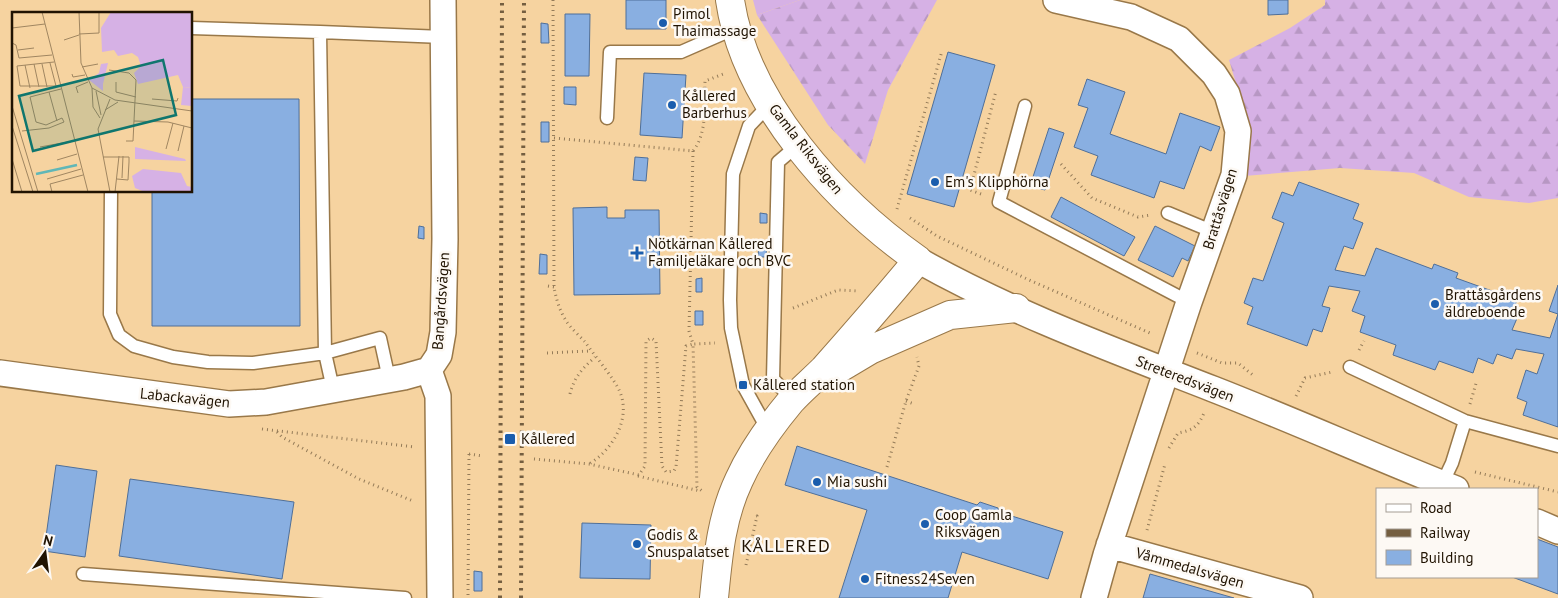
<svg xmlns="http://www.w3.org/2000/svg" width="1558" height="598" viewBox="0 0 1558 598" font-family="'PT Sans',sans-serif">
  <defs>
    <pattern id="forest-firs" width="22" height="20" patternUnits="userSpaceOnUse" patternTransform="scale(1.25)"><rect width="22" height="20" fill="#d6b1e5"/><path d="M5 1l3.5 6h-7zM16 11l3.5 6h-7z" fill="#b797c3"/></pattern>
  </defs>
  <rect width="100%" height="100%" fill="#f6d3a0"/>
  <path fill="#d6b1e5" d="M753 0H800L757 15Z"/>
  <path fill="url(#forest-firs)" d="M800 0H937L888 90 865 164 828 125 757 15Z
    M1325 0H1558V198L1529 203 1469 197 1414 173 1340 168 1244 176 1248 123 1229 60 1290 28 1325 5Z"/>
  <path fill="#89afe1" stroke="#4f6f99" d="M626 0H666V29H626Z
    M1268 0H1288V14L1268 15Z
    M565 14H590L589 76H565Z
    M541 23 548 24 549 43H541Z
    M948 52 995 65 954 207 907 194Z
    M644 73 686 75 682 138 640 135Z
    M1087 79 1125 92 1110 134 1166 154 1180 113 1220 127 1211 151 1200 146 1184 189 1160 181 1154 198 1091 175 1098 156 1074 147 1088 108 1078 105Z
    M564 87H576V105L564 104Z
    M191 99H299L300 326H152V191H191Z
    M541 122H549V142H541Z
    M1049 128 1064 133 1045 190 1030 186Z
    M635 157 648 158 646 181 633 180Z
    M1299 182 1359 204 1353 219 1363 223 1353 249 1344 246 1335 270 1365 276 1376 248 1432 269 1434 264 1458 273 1456 278 1517 300 1512 314 1518 316 1512 330 1550 338 1558 314V427L1523 415 1527 402 1517 398 1526 370 1537 374 1544 354 1516 349 1512 359 1497 354 1493 364 1478 358 1473 373 1439 361 1435 370 1393 355 1396 345 1360 332 1365 316 1352 311 1360 291 1329 286 1322 306 1330 308 1322 332 1313 329 1307 346 1247 324 1253 307 1244 303 1253 278 1263 281 1284 223 1272 218 1282 192 1293 196Z
    M1061 197 1135 237 1124 256 1051 217Z
    M607 207V218H625V210H659L660 294 574 295 573 208Z
    M760 213 767 214V223H760Z
    M419 226 424 227V239L418 238Z
    M1155 226 1195 246 1188 261 1182 258 1173 277 1138 260Z
    M759 243 767 244 766 257H758Z
    M540 254 547 255V274H539Z
    M702 278V292H696V279Z
    M1558 285V314L1549 311Z
    M695 311H703V325H695Z
    M797 446 977 505 980 502 998 508 999 512 1063 532 1048 579 962 552 948 598H839L867 510 785 485Z
    M56 465 97 471 85 557 44 551Z
    M130 479 294 502 282 579 119 556Z
    M582 523 651 525 650 579 580 578Z
    M1537 539 1558 547V594L1512 577H1537Z
    M474 571 482 572V591H474Z
    M1150 574 1234 598H1143Z"/>
  <g fill="none" stroke-linecap="round" stroke-linejoin="round">
    <defs>
      <path id="service" d="M191 28 320 32
        M1025 106 999 202 1189 302
        M607 118 610 52H681L736 28
        M111 191 110 314 119 335 134 346 173 357 208 362 253 363 325 353 380 338 389 379
        M1168 213 1214 232
        M1350 367 1465 421 1558 446
        M333 389 325 353 320 32 443 37
        M793 400 773 379 778 162 798 145
        M768 430 743 385 731 328 730 300 733 174 749 126 770 104
        M1442 484 1452 463 1465 421
        M83 574 405 598"/>
      <path id="minor" d="M1056 0 1131 17 1179 39 1214 74 1227 94 1238 131 1234 175 1189 302 1106 555 1094 598
        M918 260C1012 313 1113 350 1213 389 1295 421 1375 457 1456 489
        M429 370 439 355 443 332 445 239 443 0
        M429 370 438 396 440 598
        M0 373 229 404 266 402 404 377 429 370
        M1537 522 1558 531
        M1109 545 1300 598"/>
      <path id="tertiary" d="M828 375 870 350 950 315 1016 308
        M714 598C718 557 721 518 739 480 752 451 771 425 791 401 801 390 813 380 824 369 856 333 887 297 918 260 836 202 745 103 730 0"/>
    </defs>
    <use href="#service" stroke="#997849" stroke-width="15"/>
    <use href="#minor" stroke="#997849" stroke-width="28"/>
    <use href="#tertiary" stroke="#997849" stroke-width="30"/>
    <path stroke="#947b58" stroke-width="3" stroke-dasharray="1 4" stroke-linecap="butt" d="M553 0 554 287C556 298 559 309 565 319 570 328 579 335 585 342 595 356 608 371 617 386 634 415 614 449 589 464
      M554 138 693 151C708 132 704 104 705 81L726 73
      M693 151 689 331 693 344 715 343
      M1061 164 1092 198 1138 217 1151 215
      M981 194 970 190 996 91
      M897 209 942 51
      M910 218 937 236 1027 279 1152 334
      M548 286 554 287
      M793 308 838 290 858 291
      M1359 350 1364 341
      M547 353 590 351
      M1197 353 1222 363H1238L1254 376
      M570 394C574 377 583 368 595 357
      M1296 396 1305 378 1332 372
      M906 401 914 404
      M1470 404 1477 380
      M262 429 415 447
      M277 432 282 437 359 479 413 501
      M1169 448 1178 433C1193 430 1198 427 1204 413
      M469 454 483 456
      M534 459 589 464 639 475 645 466 646 341 651 338 656 341 662 466 666 472 674 471 676 467 686 346 693 344 697 487 702 491
      M887 467 906 401 919 366 917 357
      M1475 472 1558 492
      M638 476 700 491
      M1147 530 1165 464
      M746 565 757 516 753 515
      M468 595 469 454"/>
    <use href="#service" stroke="#fff" stroke-width="12"/>
    <use href="#minor" stroke="#fff" stroke-width="25"/>
    <use href="#tertiary" stroke="#fff" stroke-width="28"/>
    <path stroke="#745e40" stroke-width="4" stroke-dasharray="2.5 5" stroke-linecap="butt" d="M500 598 502 0
      M521 598 524 0"/>
  </g>
  <g fill="#1a5dad" stroke="#fdf9f4" stroke-width="2">
    <circle cx="663" cy="23" r="5"/>
    <circle cx="672" cy="105" r="5"/>
    <circle cx="935" cy="182" r="5"/>
    <path d="M634.5 245.5h5v5h5v5h-5v5h-5v-5h-5v-5h5z"/>
    <circle cx="1435" cy="304" r="5"/>
    <rect x="738" y="380" width="10" height="10" rx="2.5"/>
    <rect x="504" y="433" width="12" height="12" rx="2.5"/>
    <circle cx="817" cy="482" r="5"/>
    <circle cx="925" cy="524" r="5"/>
    <circle cx="637" cy="544" r="5"/>
    <circle cx="865" cy="579" r="5"/>
  </g>
  <g text-anchor="middle" stroke-width="5" stroke-linejoin="round" paint-order="stroke">
    <g font-size="15" fill="#201302" stroke="#fdf9f4" text-anchor="start">
      <text x="673" y="19">Pimol<tspan x="673" dy="17">Thaimassage</tspan></text>
      <text x="682" y="101">Kållered<tspan x="682" dy="17">Barberhus</tspan></text>
      <text x="945" y="187">Em's Klipphörna</text>
      <text x="648" y="249">Nötkärnan Kållered<tspan x="648" dy="17">Familjeläkare och BVC</tspan></text>
      <text x="1445" y="300">Brattåsgårdens<tspan x="1445" dy="17">äldreboende</tspan></text>
      <text x="753" y="390">Kållered station</text>
      <text x="521" y="444">Kållered</text>
      <text x="827" y="487">Mia sushi</text>
      <text x="935" y="520">Coop Gamla<tspan x="935" dy="17">Riksvägen</tspan></text>
      <text x="647" y="540">Godis &amp;<tspan x="647" dy="17">Snuspalatset</tspan></text>
      <text x="875" y="584">Fitness24Seven</text>
    </g>
    <g font-size="15" fill="#201302" stroke="#fdf9f4">
      <text transform="translate(806 149) rotate(52)" y="5">Gamla Riksvägen</text>
      <text transform="translate(1220 209) rotate(-73)" y="5">Brattåsvägen</text>
      <text transform="translate(441 301) rotate(-86)" y="5">Bangårdsvägen</text>
      <text transform="translate(1185 379) rotate(21)" y="5">Streteredsvägen</text>
      <text transform="translate(185 398) rotate(6)" y="5">Labackavägen</text>
      <text transform="translate(1190 568) rotate(16)" y="5">Våmmedalsvägen</text>
    </g>
    <g font-size="18" letter-spacing="1" fill="#201302" stroke="#fdf9f4">
      <text x="786" y="552">KÅLLERED</text>
    </g>
  </g>
  <g transform="translate(12 12)">
    <rect width="180" height="180" fill="#f6d3a0"/>
    <path d="M99 0H180V76L171 75 166 63 126 72 122 61 129 54 126 45 120 41 106 44 102 38 90 40 89 16ZM96 51 91 72V79L77 68 87 61 89 52ZM131 157 169 161 175 174 180 175V180H133L123 176 120 164Z" fill="#d6b1e5"/>
    <path d="M171 75 180 76V94L169 93ZM123 135 173 147 174 149 123 147Z" fill="#d6b1e5"/>
    <path fill="none" stroke="#60b7b7" stroke-width="2.5" d="M24 162 65 153"/>
    <path fill="none" stroke="#a08661" stroke-width="1" d="M30 0 76 180M67 0 69 51 80 76 103 88 180 99M0 16 33 12M67 22 87 21V0M52 28 67 23M0 31 4 33 7 46 40 43M6 38 22 36M42 50 5 54 8 74H48M38 51 44 74M22 52 27 75M30 52 35 75M13 53 18 76M70 55 86 52M97 58 117 61 124 68 121 129H114M60 62 61 65 73 63M104 70V80L124 85M80 76 81 95 88 106M84 79 89 103M37 80 18 85 24 110 34 113 50 106 52 110M66 81 64 75 76 70M98 87 86 117 98 180M140 87 165 89 166 86M0 94 26 180M93 98 106 90M45 109 37 80 49 77M122 109 156 110 180 116M0 114 21 180M10 119 37 116 52 110M28 135 61 129M154 137 161 111M166 139 172 114M91 145H117V150M0 147 10 180M45 148 65 142M110 166 111 144M35 167 69 157M105 167 116 168 117 150M40 180 38 172 71 163M103 180 107 144"/>
    <path fill="#0f766e" fill-opacity="0.15" stroke="#0f766e" stroke-width="2.5" d="M151 48 164 103 21 139 7 84Z"/>
    <rect width="180" height="180" fill="none" stroke="#201302" stroke-width="2.5"/>
  </g>
  <rect x="1376" y="488" width="162" height="90" fill="#fdf9f4" stroke="#a59d93"/>
  <rect x="1386" y="504" width="25" height="8" fill="#ffffff" stroke="#a59d93"/>
  <text x="1420" y="513" font-size="15" fill="#201302">Road</text>
  <rect x="1386" y="529" width="25" height="8" fill="#745e40" stroke="#a59d93"/>
  <text x="1420" y="538" font-size="15" fill="#201302">Railway</text>
  <rect x="1386" y="550" width="25" height="15" fill="#89afe1" stroke="#a59d93"/>
  <text x="1420" y="563" font-size="15" fill="#201302">Building</text>
  <g transform="translate(45 553) rotate(14)" stroke="#fdf9f4" stroke-width="4" paint-order="stroke">
  <path d="M0-4L9 19L0 12L-9 19Z" fill="#201302"/>
  <text y="-8" font-size="14" font-weight="bold" text-anchor="middle" fill="#201302">N</text>
  </g>
</svg>
